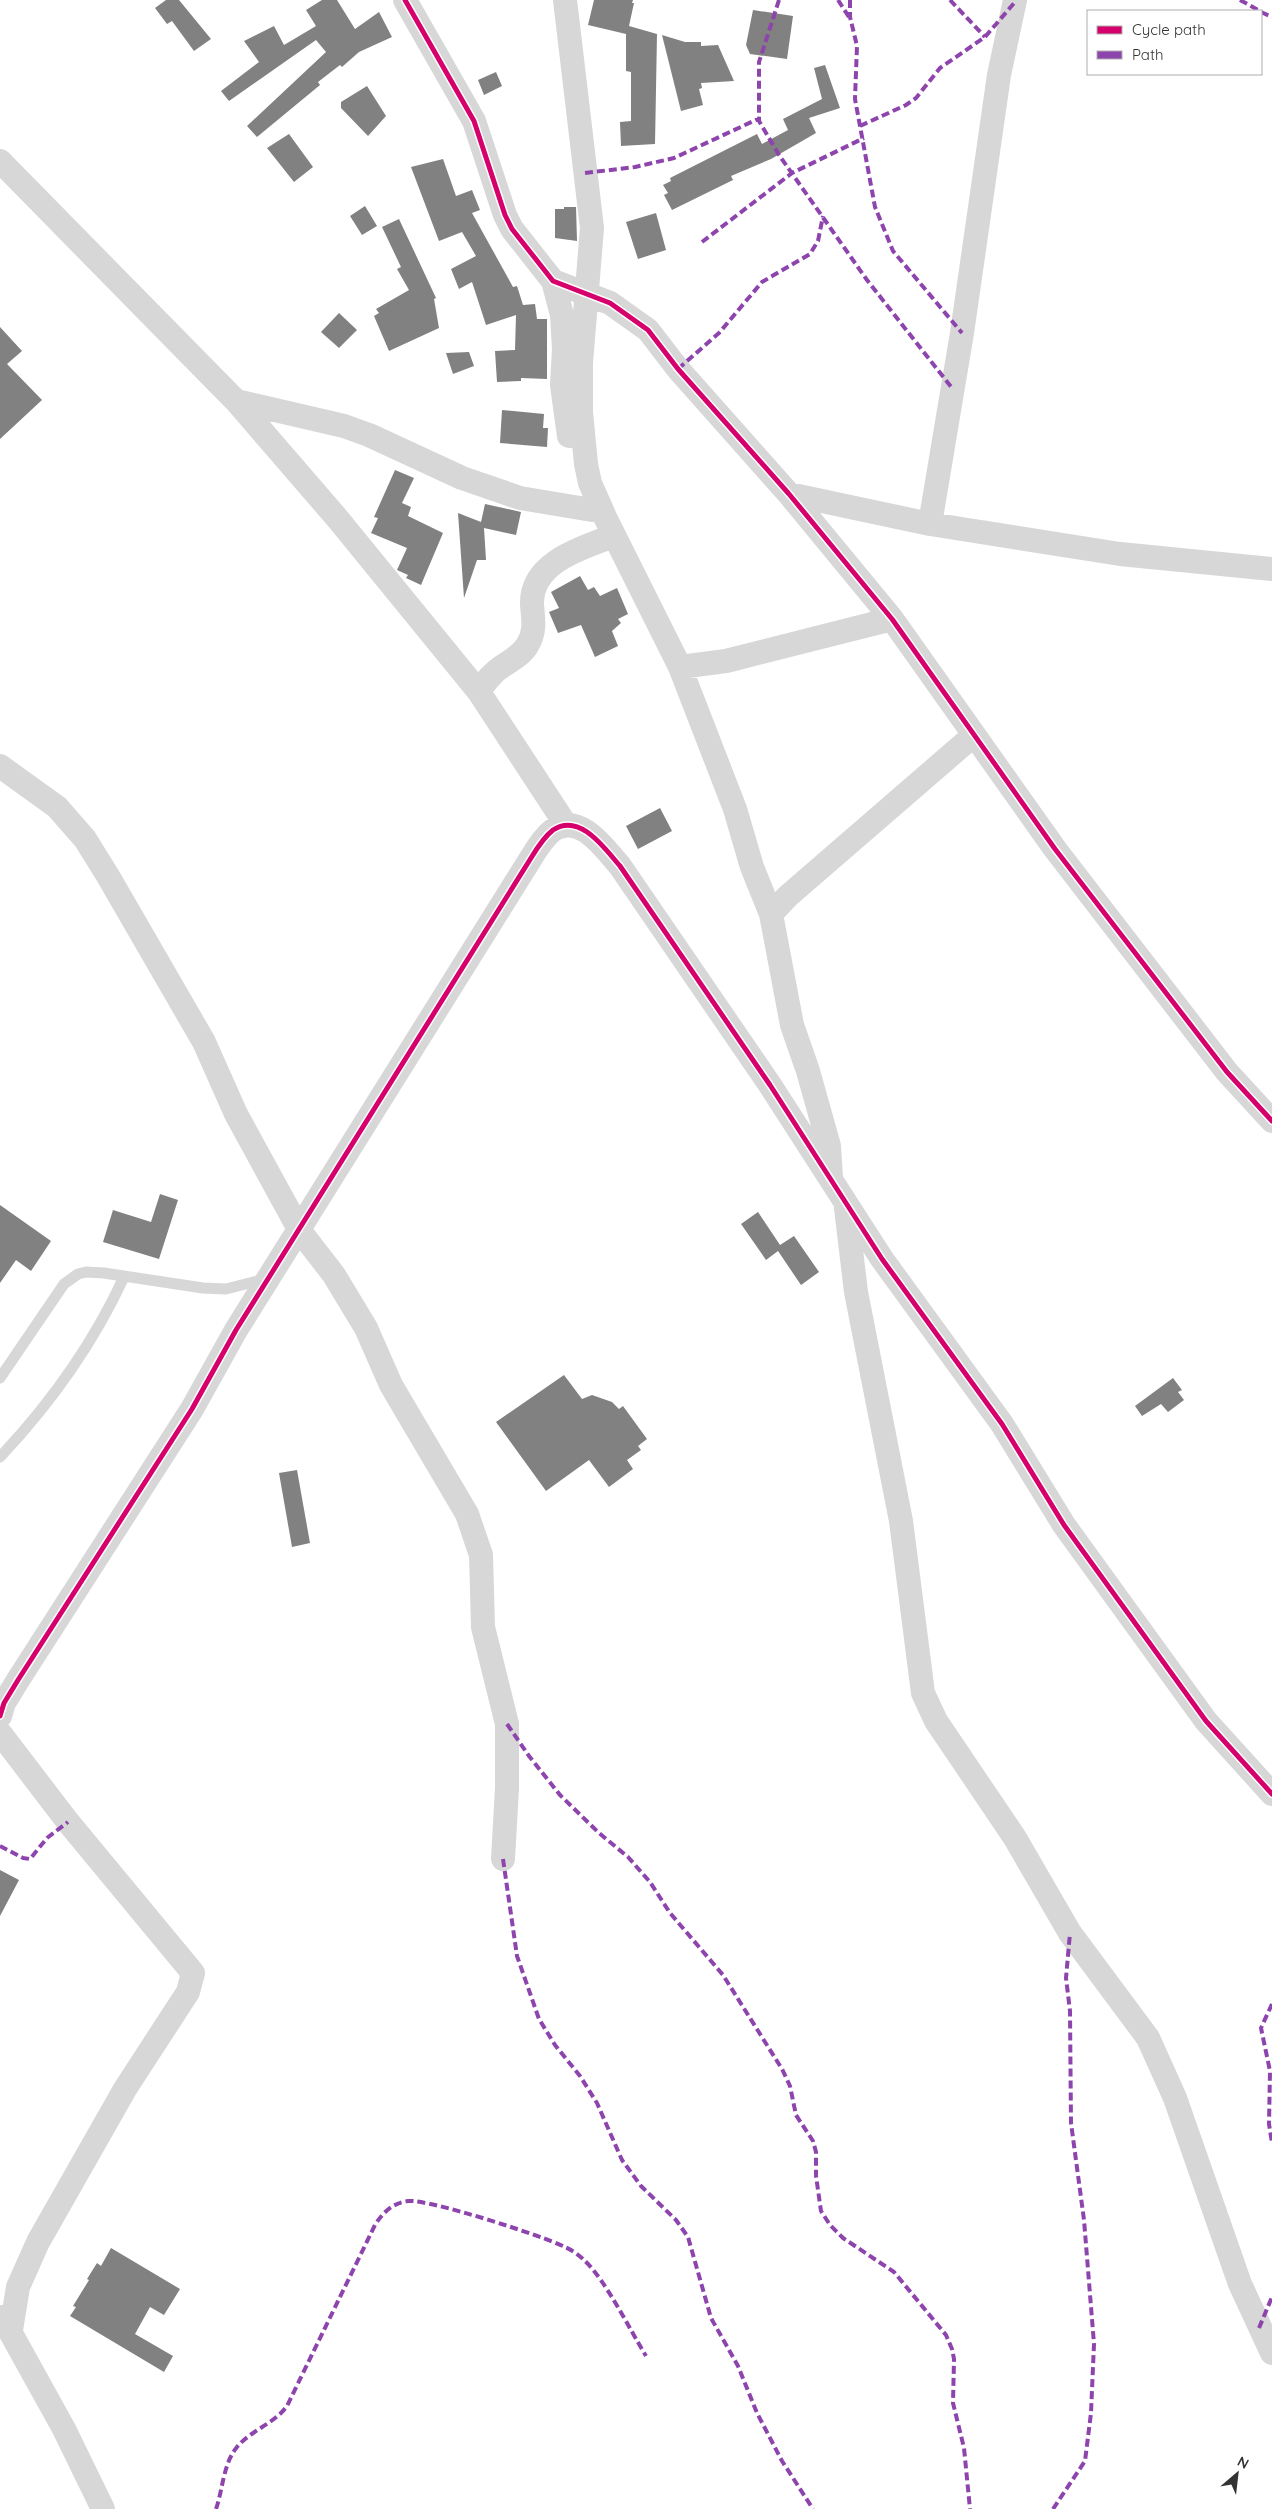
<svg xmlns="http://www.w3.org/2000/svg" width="1272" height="2509" viewBox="0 0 1272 2509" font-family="Quicksand,sans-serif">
  <rect width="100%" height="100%" fill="#fff"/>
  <path fill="#818181" d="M166 0H179L211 39 194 51 172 21 167 24 155 8Z
    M322 0H337L355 29 379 12 392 37 359 52 342 67 340 65 318 82 320 85 257 137 247 126 326 52 316 40 229 101 221 91 259 62 244 41 274 26 284 45 316 26 306 10Z
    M594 0H633L632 3H634L629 26 657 34 655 144 621 146 620 122 631 121V72L626 71V34L588 25Z
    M753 10 793 16 787 59 750 54 746 45Z
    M662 35 685 42H701V46L718 45 734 81 701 83 702 88 699 89 703 105 681 111Z
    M825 65 840 108 809 118 816 133 771 159 731 176 733 180 672 210 664 195 668 193 663 185 671 181 670 178 757 134 762 144 788 130 783 119 822 99 814 68Z
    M496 72 502 86 484 95 478 80Z
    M367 86 386 116 368 136 341 108V102Z
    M289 134 313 167 294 182 267 148Z
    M443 159 456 196 472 190 480 210 472 213 513 287 517 286 523 305 535 304 537 319H547V379L521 378V381L497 382 495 351 515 350 516 315 486 325 472 282 459 289 451 269 476 256 462 232 439 241 411 167Z
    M365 206 377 226 362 235 350 216Z
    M564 207H576L577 241 555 238V209H564Z
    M656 213 666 250 638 259 626 222Z
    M399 219 436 298 434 299 439 328 389 351 374 316 379 313 376 309 409 290 397 269 401 267 382 227Z
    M339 313 357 330 339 348 321 332Z
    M0 327 22 351 7 364 42 400 0 439Z
    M469 352 474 366 453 374 446 353Z
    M502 410 544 414 543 428H548L547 447 500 443Z
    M395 470 414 478 402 503 411 507 408 516 443 533 421 585 406 578 408 575 397 570 407 548 371 533 378 518 374 517Z
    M485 504 521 512 516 535 484 528 486 560H477L464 598 458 513 481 522Z
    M580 576 588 590 594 587 600 596 617 588 628 614 618 619 621 623 612 631 618 646 595 657 581 625 558 633 549 612 559 608 551 592Z
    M660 808 672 831 638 849 626 826Z
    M160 1194 178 1200 159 1259 103 1242 113 1210 151 1222Z
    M0 1205 51 1241 31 1271 16 1260 0 1283Z
    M758 1212 780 1245 794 1236 819 1272 801 1285 778 1251 766 1260 741 1224Z
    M564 1375 582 1399 592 1395 612 1402 619 1409 623 1406 647 1439 638 1446 641 1450 627 1460 633 1469 609 1487 589 1460 546 1491 496 1422Z
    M1173 1378 1182 1390 1178 1392 1184 1400 1168 1412 1161 1404 1142 1416 1135 1406Z
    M297 1470 310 1543 292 1547 279 1473Z
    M0 1870 19 1880 0 1916Z
    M111 2248 180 2289 164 2315 150 2307 135 2334 173 2356 164 2372 70 2316 76 2307 73 2306 89 2280 87 2279 97 2263 101 2266Z"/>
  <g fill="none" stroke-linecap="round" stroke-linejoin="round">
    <path stroke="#d7d7d7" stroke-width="11" d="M0 1378 64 1284 78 1274 86 1272 104 1273 203 1288 226 1289 265 1279
      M0 1457C51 1403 93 1344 124 1277"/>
    <path stroke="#d7d7d7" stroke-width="24" d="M405 0 474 121 505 215 512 229 553 281 610 303 648 330 678 369 789 494 892 619 1055 849 1227 1072 1272 1121
      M565 0 592 228 581 363V412L586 464 590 483 605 517 680 667 735 809 752 867 771 914 792 1025 808 1071 829 1146 831 1177
      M0 161 236 401 337 518 479 692 566 825
      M553 281 562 315 564 349 562 385 569 436
      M236 401 344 426 369 435 462 478 520 498 592 510
      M789 494 930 524 1120 554 1272 569
      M930 524 962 333 999 75 1015 0
      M680 667 726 661 892 619
      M479 692C483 686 487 679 493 674 503 663 520 659 528 644 536 630 533 619 532 604 531 564 578 549 608 538
      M0 766 57 807 85 839 108 876 204 1042 236 1114 300 1231 334 1275 366 1328 391 1385 467 1514 481 1555 483 1627 507 1724V1788L503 1859
      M771 914 788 896 974 735
      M846 1208 856 1292 901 1521 923 1693 936 1721 1015 1838 1070 1933 1148 2038 1175 2098 1240 2284 1272 2353
      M0 1716 4 1703 18 1680 192 1409 236 1330 531 858C537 848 544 837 553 830 580 812 605 849 620 866L770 1085 882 1259 1002 1424 1064 1525 1206 1721 1272 1794
      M0 1733 68 1822 193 1973 188 1992 125 2089 38 2242 18 2287 11 2330
      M2 2317 64 2429 103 2509"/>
    <path stroke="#8e44ad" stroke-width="4" stroke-dasharray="8 4" stroke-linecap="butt" d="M779 0 759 62V121L779 155 867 280 952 388
      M838 0 849 17
      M850 0V17L857 46 855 99 875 207 893 251 962 333
      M950 0 985 37
      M1240 0 1260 11
      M1261 12 1272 17
      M860 126 906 105 916 98 940 68 985 37 1015 2
      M585 173 635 167 674 158 760 118
      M702 242 792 173 864 138
      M678 369 719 333 762 282 810 254 818 241 823 216
      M507 1724 529 1756 560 1795 599 1833 628 1857 650 1882 670 1913 723 1975 782 2069 790 2086 796 2115 813 2141 816 2152V2176L821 2211 830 2225 843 2238 894 2272 946 2335 952 2349 954 2359 953 2403 964 2448 970 2509
      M0 1846 23 1858 30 1859 47 1838 68 1822
      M503 1859 517 1956 539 2019 555 2045 580 2076 597 2103 622 2160 641 2186 676 2220 688 2237 711 2318 738 2366 757 2413 782 2461 813 2509
      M1272 2004 1261 2028 1270 2071 1269 2124 1272 2143
      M1259 2328 1272 2297
      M216 2509C223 2489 223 2464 237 2447 251 2430 274 2424 287 2406L375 2225C383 2212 393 2203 408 2201 429 2199 543 2236 565 2247 572 2250 579 2255 584 2260 605 2279 630 2330 646 2356
      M1053 2509 1085 2461 1091 2413 1094 2344 1084 2220 1071 2123 1070 2011 1066 1978 1070 1933"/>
    <defs>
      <path id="cycleway" d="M405 0 474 121 505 215 512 229 553 281 610 303 648 330 678 369 789 494 892 619 1055 849 1227 1072 1272 1121
        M0 1716 4 1703 18 1680 192 1409 236 1330 531 858C537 848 544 837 553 830 580 812 605 849 620 866L770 1085 882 1259 1002 1424 1064 1525 1206 1721 1272 1794"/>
    </defs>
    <use href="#cycleway" stroke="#fff" stroke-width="8"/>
    <use href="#cycleway" stroke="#d6006c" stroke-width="5"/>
  </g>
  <rect x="1087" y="10" width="175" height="65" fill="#ffffff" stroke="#adadad"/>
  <rect x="1097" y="26" width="25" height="8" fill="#d6006c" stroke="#adadad"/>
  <text x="1132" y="35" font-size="15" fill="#333333">Cycle path</text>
  <rect x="1097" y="51" width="25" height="8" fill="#8e44ad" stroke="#adadad"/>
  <text x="1132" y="60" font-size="15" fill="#333333">Path</text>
  <g transform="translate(1237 2474) rotate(28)" stroke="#ffffff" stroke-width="4" paint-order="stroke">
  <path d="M0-4L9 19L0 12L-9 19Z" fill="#333333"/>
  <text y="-8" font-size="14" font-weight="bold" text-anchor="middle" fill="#333333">N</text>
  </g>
</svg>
